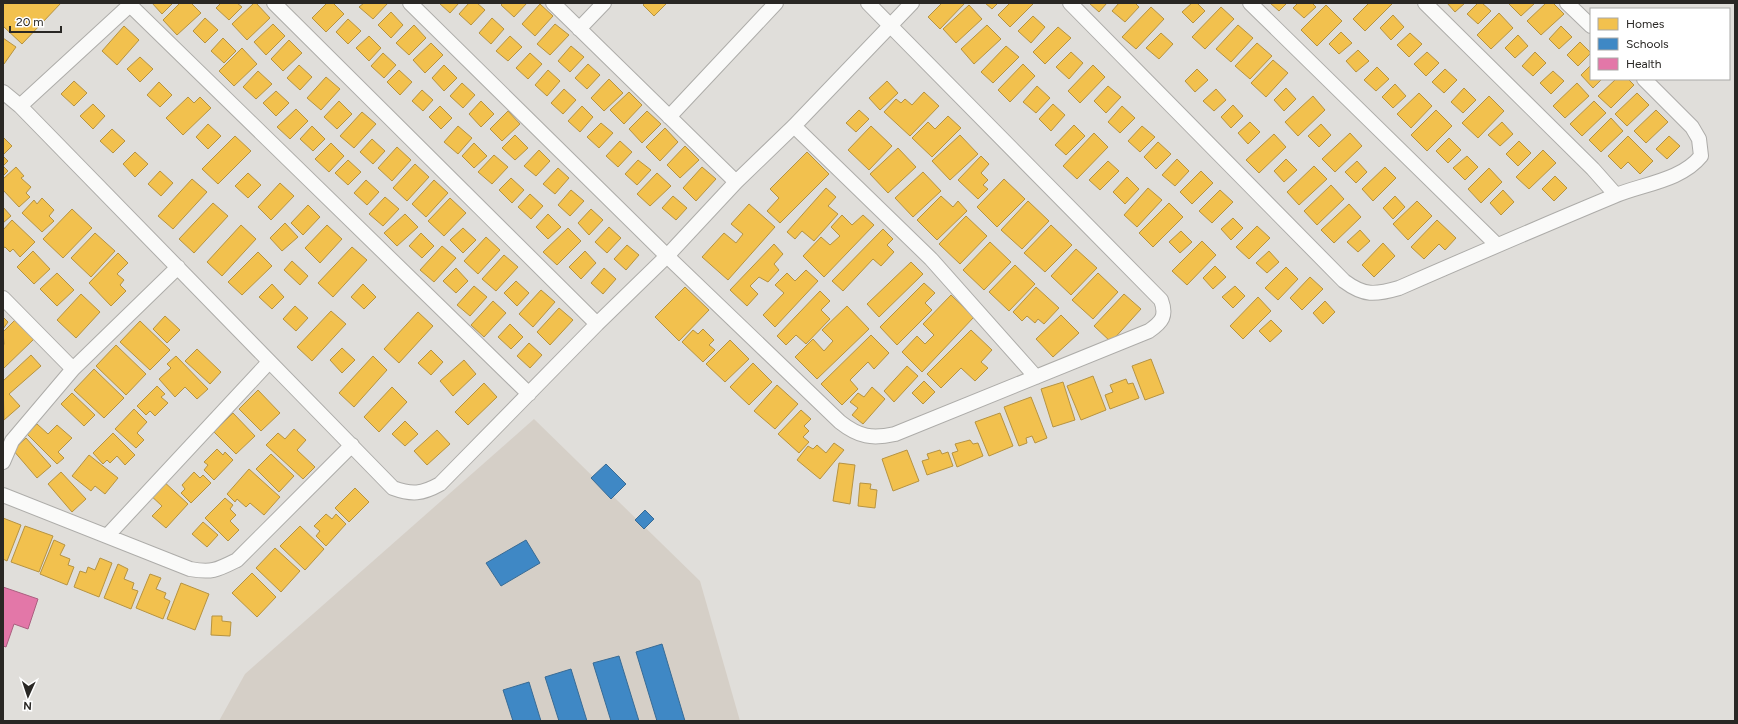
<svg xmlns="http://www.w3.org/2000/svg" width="1738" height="724" viewBox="0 0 1738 724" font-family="Figtree,sans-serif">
  <rect width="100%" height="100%" fill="#e0deda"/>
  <path fill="#d5cfc7" d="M534 419 700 581 740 721H219L245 674Z"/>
  <path fill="#f2c14e" stroke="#b69341" d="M3 3H61L22 44 3 26Z
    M152 3H173L162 14Z
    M180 3H191L201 13 177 35 163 20Z
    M221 3H237L242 7 229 20 216 8Z
    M254 3H256L270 18 247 40 232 24Z
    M327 3H333L344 14 326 32 312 18Z
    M364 3H388L373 19 359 7Z
    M439 3H459L450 13Z
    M469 3H477L485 10 471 25 459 14Z
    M503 3H527L514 17 501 5Z
    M645 3H667L654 16 643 5Z
    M942 3H965L940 29 928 17Z
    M985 3H998L992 9Z
    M1010 3H1034L1010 27 998 15Z
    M1089 3H1107L1099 12Z
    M1119 3H1135L1139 7 1125 22 1112 11Z
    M1192 3H1197L1205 11 1193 23 1182 12Z
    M1270 3H1287L1279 11Z
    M1298 3H1312L1316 7 1304 18 1293 8Z
    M1369 3H1393L1365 31 1353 19Z
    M1447 3H1465L1455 12Z
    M1478 3H1482L1491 11 1478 24 1467 14Z
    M1511 3H1535L1521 16 1509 4Z
    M1546 3H1553L1564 14 1541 35 1527 21Z
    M540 4 553 16 535 36 522 24Z
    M969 5 982 19 956 43 943 29Z
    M1326 5 1342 21 1317 46 1301 30Z
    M1151 7 1164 19 1136 49 1122 37Z
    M1221 7 1234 19 1205 49 1192 37Z
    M391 12 403 25 391 38 378 25Z
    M1499 13 1513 28 1491 49 1477 35Z
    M1393 15 1404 27 1391 40 1380 28Z
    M1033 16 1045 27 1031 43 1018 31Z
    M205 18 218 30 205 43 193 31Z
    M492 18 504 29 491 44 479 33Z
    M348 19 361 31 348 44 336 32Z
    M273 24 285 36 266 55 254 42Z
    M555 24 569 35 550 55 537 44Z
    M414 25 426 38 409 55 396 43Z
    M987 25 1001 39 974 64 961 49Z
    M1238 25 1253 38 1231 62 1216 49Z
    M124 26 139 40 117 65 102 51Z
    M1561 26 1572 37 1559 49 1549 39Z
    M1058 27 1071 38 1045 64 1033 52Z
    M1341 32 1352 43 1339 54 1329 44Z
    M1161 33 1173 44 1159 59 1146 48Z
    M1410 33 1422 44 1409 57 1397 45Z
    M1518 35 1528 46 1515 58 1505 48Z
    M369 36 381 48 369 61 356 48Z
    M510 36 522 47 508 61 496 51Z
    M3 38 16 47 4 64H3Z
    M223 38 236 51 224 63 211 51Z
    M289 40 302 53 283 71 271 59Z
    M1580 42 1591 53 1578 66 1567 55Z
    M431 43 443 55 425 73 413 60Z
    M1257 43 1272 56 1250 79 1235 66Z
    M571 46 584 57 570 72 558 61Z
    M1006 46 1019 57 993 83 981 72Z
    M242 48 257 64 234 86 219 71Z
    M1358 50 1369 61 1356 72 1346 61Z
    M1071 52 1083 63 1069 79 1056 67Z
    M1427 52 1439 63 1426 76 1414 64Z
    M1535 52 1546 63 1533 76 1522 66Z
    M383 53 396 65 384 78 371 66Z
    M530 53 542 64 528 79 516 68Z
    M140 57 153 69 140 82 127 69Z
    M1273 60 1288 73 1266 97 1251 83Z
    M588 64 600 75 587 89 575 78Z
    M1023 64 1035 76 1010 102 998 90Z
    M299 65 312 77 300 90 287 78Z
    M444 65 457 78 444 91 432 78Z
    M1093 65 1105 77 1080 103 1068 91Z
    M1591 65V79H1602L1593 88 1581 75Z
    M1377 67 1389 79 1376 91 1364 80Z
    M1197 69 1208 80 1195 92 1185 81Z
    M1445 69 1457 80 1444 93 1432 82Z
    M399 70 412 82 400 95 387 82Z
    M548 70 560 81 547 96 535 85Z
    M258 71 272 84 256 99 243 87Z
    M1553 71 1564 81 1551 94 1540 83Z
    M326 77 340 89 321 110 307 98Z
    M609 79 623 93 604 111 591 98Z
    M1616 79H1628L1634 85 1611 108 1598 96Z
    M74 81 87 93 74 106 61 94Z
    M887 81 898 93 880 110 869 98Z
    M159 82 172 95 160 107 147 95Z
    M462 83 475 95 463 108 450 96Z
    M1577 83 1589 96 1565 118 1553 106Z
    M1395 84 1406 96 1393 108 1382 97Z
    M1037 86 1050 98 1036 113 1023 102Z
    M1108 86 1121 97 1106 113 1094 101Z
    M1286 88 1296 99 1284 111 1274 100Z
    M1464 88 1476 100 1463 113 1451 102Z
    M564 89 576 100 563 114 551 103Z
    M1216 89 1226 100 1214 111 1203 101Z
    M422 90 433 100 423 111 412 101Z
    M276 91 289 103 276 116 263 103Z
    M629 92 642 105 624 124 610 110Z
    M924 92 939 106 910 136 884 112 896 99 901 103 905 99 912 105Z
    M1419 93 1432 106 1411 128 1397 114Z
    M1637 93 1649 105 1627 126 1615 114Z
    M1313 96 1325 110 1298 136 1285 122Z
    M1489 96 1504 111 1478 138 1462 123Z
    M188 97 194 103 200 97 211 108 183 135 166 118Z
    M339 101 352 114 337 129 324 117Z
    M481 101 494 114 481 127 469 114Z
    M1594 101 1606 113 1582 136 1570 124Z
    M93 104 105 116 93 129 80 116Z
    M1053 104 1065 115 1051 131 1039 119Z
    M1233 105 1243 116 1231 128 1221 117Z
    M440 106 452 118 441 129 429 117Z
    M582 106 593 117 580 132 568 121Z
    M1122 106 1135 118 1120 133 1108 122Z
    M296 109 308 121 290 139 277 127Z
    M859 110 869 119 856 132 846 123Z
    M1436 110 1452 126 1427 151 1411 135Z
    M1656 110 1668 122 1646 143 1634 131Z
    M508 111 520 124 502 141 490 129Z
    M647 111 661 124 642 143 629 129Z
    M362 112 376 124 354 148 340 136Z
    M948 116 961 128 932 157 912 138 928 122 935 129Z
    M1611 118 1623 131 1601 152 1589 140Z
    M1250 122 1260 132 1248 144 1238 133Z
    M1502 122 1513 134 1500 146 1488 135Z
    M601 123 613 133 599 148 587 137Z
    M208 124 221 136 208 149 196 137Z
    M1321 124 1331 135 1319 147 1308 136Z
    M1074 125 1085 136 1066 155 1055 145Z
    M312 126 325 139 313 151 300 139Z
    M458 126 472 138 458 154 444 142Z
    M871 126 892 146 869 170 848 150Z
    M1142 126 1155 137 1140 152 1128 141Z
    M665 128 678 142 660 161 646 147Z
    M112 129 125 141 113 153 100 141Z
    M1094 133 1108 147 1077 179 1063 166Z
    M1350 133 1362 146 1335 172 1322 159Z
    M1274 134 1286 147 1259 173 1246 160Z
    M515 135 528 148 515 160 502 148Z
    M960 135 978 154 950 180 932 161Z
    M235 136 251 151 218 184 202 169Z
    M1628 136 1653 161 1640 174 1628 162 1621 169 1608 156Z
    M1669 136 1680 146 1667 159 1656 149Z
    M3 137 12 146 3 155Z
    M1449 138 1461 150 1448 163 1436 151Z
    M372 139 385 151 373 164 360 152Z
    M620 141 632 152 618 167 606 156Z
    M1519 141 1531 153 1518 166 1506 154Z
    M1158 142 1171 154 1156 169 1144 157Z
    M331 143 344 156 329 172 315 159Z
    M474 143 487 156 474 168 462 156Z
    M685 146 699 160 680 178 667 165Z
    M397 147 411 160 392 181 378 168Z
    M898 148 916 167 888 193 870 174Z
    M539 150 550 161 536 176 524 166Z
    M1543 150 1556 163 1529 189 1516 177Z
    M135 152 148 164 135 177 123 164Z
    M807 152 829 174 780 223 767 211 779 198 770 189Z
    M494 155 508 167 492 184 478 172Z
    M3 156 8 161 3 166 8 171 3 176Z
    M981 156 989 164 981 173 988 180 983 185 988 189 978 199 958 180Z
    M1467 156 1478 167 1465 180 1453 168Z
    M1177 159 1189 171 1175 186 1162 175Z
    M1286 159 1297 170 1284 182 1274 171Z
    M348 160 361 172 348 185 335 173Z
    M638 160 651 170 637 185 625 174Z
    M1108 161 1119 171 1100 190 1089 180Z
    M1357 161 1367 172 1356 183 1345 172Z
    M415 164 429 177 407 201 393 188Z
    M1314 166 1327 179 1299 205 1287 192Z
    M16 167 24 176 21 178 31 187 26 193 30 197 19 207 3 190V179Z
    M702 167 716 179 696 201 683 188Z
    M1385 167 1396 178 1373 201 1362 189Z
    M558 168 569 178 555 194 543 184Z
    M1489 168 1502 182 1481 203 1468 189Z
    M160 171 173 183 161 196 148 184Z
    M1201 171 1213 183 1192 204 1180 192Z
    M923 172 941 191 913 217 895 198Z
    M248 173 261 185 248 198 235 186Z
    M657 173 671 186 650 206 637 194Z
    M1555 176 1567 188 1554 201 1542 189Z
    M1127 177 1139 189 1125 204 1113 192Z
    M511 178 524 190 512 203 499 190Z
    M192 179 207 192 173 229 158 216Z
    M1004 179 1025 199 997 227 977 207Z
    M366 180 379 192 367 205 354 193Z
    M434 180 448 193 426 217 412 204Z
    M280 183 294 196 271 220 258 207Z
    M1331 185 1344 199 1317 225 1304 211Z
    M826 188 836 197 828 206 838 214 814 241 802 231 795 239 787 232Z
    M1148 188 1162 200 1137 227 1124 215Z
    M571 190 584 201 570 216 558 205Z
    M1220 190 1233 202 1212 223 1199 211Z
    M1503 190 1514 202 1501 215 1490 203Z
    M530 194 543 206 531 219 518 207Z
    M673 196 687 208 676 220 662 208Z
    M941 196 953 207 958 201 967 211 937 240 917 220Z
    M1395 196 1405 207 1393 219 1383 208Z
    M385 197 399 209 383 226 369 214Z
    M42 198 54 210 49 216 54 221 42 232 22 213 34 200 37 204Z
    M450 198 466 213 444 236 428 221Z
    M1028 201 1049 221 1022 249 1001 230Z
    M1417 201 1432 216 1408 240 1393 224Z
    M213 203 228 216 194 253 179 239Z
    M1169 203 1183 217 1153 247 1139 233Z
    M749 204 775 227 728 280 702 257 724 233 736 243 743 234 731 224Z
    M1349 204 1361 217 1334 243 1321 230Z
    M308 205 320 217 303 235 291 223Z
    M3 207 11 216 3 223Z
    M72 209 92 228 63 258 43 239Z
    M591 209 603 220 589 235 578 223Z
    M405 214 418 227 397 246 384 233Z
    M548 214 561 227 548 239 536 227Z
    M842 215 852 225 863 215 874 225 824 277 803 256 821 237 830 245 840 236 831 227Z
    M966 216 987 236 960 264 939 244Z
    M1233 218 1243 228 1231 240 1221 229Z
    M12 220 35 242 20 257 13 249 10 252 5 247 3 248V230Z
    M1437 220 1456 238 1445 250 1439 244 1424 259 1411 247Z
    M285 223 298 237 282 251 270 238Z
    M241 225 256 239 222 276 207 262Z
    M327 225 342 239 320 263 305 248Z
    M1051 225 1072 245 1045 272 1024 253Z
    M1257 226 1270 238 1249 259 1236 247Z
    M609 227 621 238 607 253 595 242Z
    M463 228 476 240 463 253 450 240Z
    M568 228 581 241 557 265 543 252Z
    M883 229 893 239 887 245 894 252 881 266 873 259 843 291 832 281Z
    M1360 230 1370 241 1358 252 1347 242Z
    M1181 231 1192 242 1180 253 1169 242Z
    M95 233 115 251 91 277 71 258Z
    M421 233 434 246 422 258 409 246Z
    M486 237 500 250 478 274 464 261Z
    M1202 241 1216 255 1187 285 1172 271Z
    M990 242 1011 262 984 290 963 270Z
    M1383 243 1395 256 1374 277 1362 265Z
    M774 244 783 254 774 264 779 270 768 282 759 277 750 286 758 294 747 306 730 290Z
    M627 245 639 255 626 270 614 259Z
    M442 246 456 258 434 282 420 270Z
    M352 247 367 260 333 297 318 283Z
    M1076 249 1097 268 1071 295 1051 276Z
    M33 251 50 269 34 284 17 267Z
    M585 251 596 263 581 279 569 267Z
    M1269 251 1279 262 1267 273 1256 263Z
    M258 252 272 266 242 295 228 282Z
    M118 253 128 263 117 274 124 280 120 285 126 291 111 306 89 283Z
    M504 255 518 267 496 291 482 279Z
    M292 261 308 276 300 285 284 270Z
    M911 262 923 274 879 317 867 304Z
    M1015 265 1035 284 1009 311 989 292Z
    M1215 266 1226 277 1213 289 1203 278Z
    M1286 267 1298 279 1278 300 1265 288Z
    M456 268 468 281 456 293 443 281Z
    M604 268 616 279 603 294 591 283Z
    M806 270 818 281 775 327 763 315 784 293 775 285 787 273 795 281Z
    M57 273 74 290 57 306 40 289Z
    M1098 273 1118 292 1093 319 1072 300Z
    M1310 277 1323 289 1302 310 1290 298Z
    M516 281 529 293 517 306 504 293Z
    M924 283 935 293 925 303 932 310 897 345 880 327Z
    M272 284 284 297 272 309 259 297Z
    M363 284 376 297 364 309 351 297Z
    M474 286 487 297 470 316 457 305Z
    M1235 286 1245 296 1233 308 1222 297Z
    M685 287 709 310 679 341 655 317Z
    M1036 287 1059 308 1044 324 1038 319 1035 323 1027 316 1022 321 1013 312Z
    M541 290 555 302 533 327 519 314Z
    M820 291 830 301 821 310 830 319 806 344 796 335 786 345 777 336Z
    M81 294 100 312 76 338 57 320Z
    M1124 294 1141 309 1111 342 1094 326Z
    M951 295 974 317 922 372 902 352 917 336 925 344 934 335 923 324Z
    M1258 297 1271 311 1243 339 1230 326Z
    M493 301 506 313 484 337 471 325Z
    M1325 301 1335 312 1323 324 1313 313Z
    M295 306 308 318 296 331 283 319Z
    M847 306 869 329 817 379 795 357 813 339 824 351 833 341 822 330Z
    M559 308 573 320 550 345 537 332Z
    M331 311 346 324 312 361 297 347Z
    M418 312 433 326 399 363 384 349Z
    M1061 315 1079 333 1053 357 1036 339Z
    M165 316 180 330 167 343 153 329Z
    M3 317 8 322 3 329Z
    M15 320 34 339 3 369V346L4 344 3 332Z
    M1271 320 1282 331 1270 342 1259 331Z
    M140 321 170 350 150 370 120 342Z
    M510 324 523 337 511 349 498 337Z
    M703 329 714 340 709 345 715 350 703 362 682 342 693 330 698 334Z
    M971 330 992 350 981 362 988 368 975 381 961 368 941 388 927 374Z
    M871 335 889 353 874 369 868 362 850 380 858 389 842 405 821 384Z
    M730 340 749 359 725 382 706 364Z
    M529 343 542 355 530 368 517 356Z
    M116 345 146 374 126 395 96 366Z
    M342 348 355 360 342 373 330 360Z
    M197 349 221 372 210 384 185 361Z
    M431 350 443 362 431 375 418 363Z
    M31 355 41 366 9 394 20 406 4 420 3 381Z
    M176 356 208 389 197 399 185 387 175 397 159 379 171 368 167 364Z
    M373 356 387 370 354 407 339 393Z
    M1151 359 1164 393 1145 400 1132 366Z
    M464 360 476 374 453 396 440 381Z
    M753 363 772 382 749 405 730 387Z
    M907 366 918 376 894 402 884 391Z
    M94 369 124 398 104 418 74 390Z
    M1093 376 1106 410 1081 420 1067 386Z
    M1126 379 1128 384 1133 383 1139 398 1110 409 1105 395 1113 392 1110 385Z
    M924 381 935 392 923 404 912 393Z
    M1063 382 1075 420 1053 427 1041 389Z
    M484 383 497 397 468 425 455 412Z
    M777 385 798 404 775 429 754 411Z
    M157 386 165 394 161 397 168 403 155 416 150 411 146 415 137 406Z
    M392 387 407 402 379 432 364 417Z
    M872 387 885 399 863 424 852 415 858 408 850 402 858 393 864 397Z
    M258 390 280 413 261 431 239 409Z
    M72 393 95 415 84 426 61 404Z
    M1031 397 1047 438 1035 443 1032 436 1026 438 1027 443 1019 446 1004 407Z
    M134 409 147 422 137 433 144 440 136 448 115 429Z
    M801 410 811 419 804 426 809 431 803 437 809 442 799 453 778 434Z
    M233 413 255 436 236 454 214 432Z
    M1000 413 1013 446 989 456 975 422Z
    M405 421 418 434 405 446 392 434Z
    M37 424 48 434 57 425 72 438 58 452 64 458 57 464 27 434Z
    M294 429 306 440 297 450 315 467 303 479 266 445 278 433 285 439Z
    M437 430 450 444 427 465 414 451Z
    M113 433 135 455 125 465 117 456 110 463 107 460 103 464 93 453Z
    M26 438 51 466 37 478 13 450Z
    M970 440 973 444 978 443 983 456 957 467 952 453 958 451 955 444Z
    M834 443 844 450 820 479 797 460 808 446 813 449 817 445 826 453Z
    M217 449 223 455 225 452 233 460 214 480 204 470 208 465 204 462Z
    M907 450 919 481 893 491 882 459Z
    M940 450 942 454 948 452 953 466 927 475 922 461 929 459 927 454Z
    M271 454 294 476 279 492 256 469Z
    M89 455 118 478 105 494 95 486 91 491 72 476Z
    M839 463 855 465 850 504 833 501Z
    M249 469 280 497 264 515 250 503 246 507 237 499 235 502 227 494Z
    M61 472 86 499 72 512 48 484Z
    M194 472 200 478 203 475 211 483 191 503 181 493 185 489 182 485Z
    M161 479 188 504 166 528 152 516 162 506 148 493Z
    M860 483 871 484 870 489 877 490 875 508 858 506Z
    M355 488 369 502 349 522 335 508Z
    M225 498 233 505 230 509 236 515 230 521 239 530 228 541 205 518Z
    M326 514 332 519 336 514 346 524 326 546 316 536 320 531 314 526Z
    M3 518 21 525 7 561 3 559Z
    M203 522 218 535 207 547 192 534Z
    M25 526 53 536 39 572 11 562Z
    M300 526 324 549 305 570 280 546Z
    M54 540 65 545 60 555 70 559 68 565 74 567 67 585 40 574Z
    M275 548 300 571 281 592 256 568Z
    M100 558 112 563 99 597 74 587 80 571 86 573 88 567 95 570Z
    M118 564 128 569 124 579 134 583 132 589 138 591 131 609 104 598Z
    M252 573 276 597 257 617 232 593Z
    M150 574 161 578 156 589 166 593 164 598 170 601 163 619 136 608Z
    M181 583 209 594 195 630 167 619Z
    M212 616H222V621L231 622 230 636 211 635Z"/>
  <path fill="#3f88c5" stroke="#386b95" d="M606 464 626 484 611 499 591 478Z
    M645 510 654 519 644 529 635 520Z
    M526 540 540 563 501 586 486 563Z
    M662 644 685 721H657L636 652Z
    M619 656 639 721H611L593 663Z
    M571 669 587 721H559L545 677Z
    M529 682 541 721H513L503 690Z"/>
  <path fill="#e377a8" stroke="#ab5f80" d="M3 587 38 599 28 629 14 624 6 647 3 646Z"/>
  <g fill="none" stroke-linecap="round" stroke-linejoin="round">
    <defs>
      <path id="minor" d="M274 3 597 324
        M410 3 667 256 840 422C859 437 872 439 895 434L1149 331C1162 322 1167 316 1161 300L868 3
        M553 3 736 182
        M1070 3 1344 281C1364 296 1375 295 1399 288 1470 257 1542 226 1614 196 1642 184 1681 181 1701 156L1699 139 1692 127 1644 79
        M1250 3 1497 245
        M1425 3 1593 169 1616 195
        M1567 3 1591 26
        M130 5 529 394
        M579 29 604 3
        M3 92 20 106 393 488C412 495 422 494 440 484L597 324 667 256 736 182 794 126 912 3
        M20 106 132 3
        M669 117 776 3
        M794 126 931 259 1036 377
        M3 298 73 369
        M3 462 12 441 73 369 178 267
        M3 495 190 569C212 573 217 570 237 560L352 445
        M108 535 269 362"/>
    </defs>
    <use href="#minor" stroke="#adaca9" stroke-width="16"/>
    <use href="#minor" stroke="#fafaf9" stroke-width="14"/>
  </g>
  <rect width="1738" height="724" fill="none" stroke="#292724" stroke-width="8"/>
  <rect x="1590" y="8" width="140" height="72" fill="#ffffff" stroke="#a9a9a7"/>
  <rect x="1598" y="18" width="20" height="12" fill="#f2c14e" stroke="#a9a9a7"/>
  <text x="1626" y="28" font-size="12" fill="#292724">Homes</text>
  <rect x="1598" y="38" width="20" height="12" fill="#3f88c5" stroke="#a9a9a7"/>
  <text x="1626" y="48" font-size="12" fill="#292724">Schools</text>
  <rect x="1598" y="58" width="20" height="12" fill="#e377a8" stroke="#a9a9a7"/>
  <text x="1626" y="68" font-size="12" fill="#292724">Health</text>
  <g transform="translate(28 696) rotate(183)" stroke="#ffffff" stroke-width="3" paint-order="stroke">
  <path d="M0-3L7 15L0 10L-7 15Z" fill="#292724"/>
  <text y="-6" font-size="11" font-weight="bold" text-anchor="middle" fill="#292724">N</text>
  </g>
  <path d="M10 26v6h51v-6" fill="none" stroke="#292724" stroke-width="2"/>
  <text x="16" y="26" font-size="12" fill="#292724" stroke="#ffffff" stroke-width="3" paint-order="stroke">20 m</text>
</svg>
